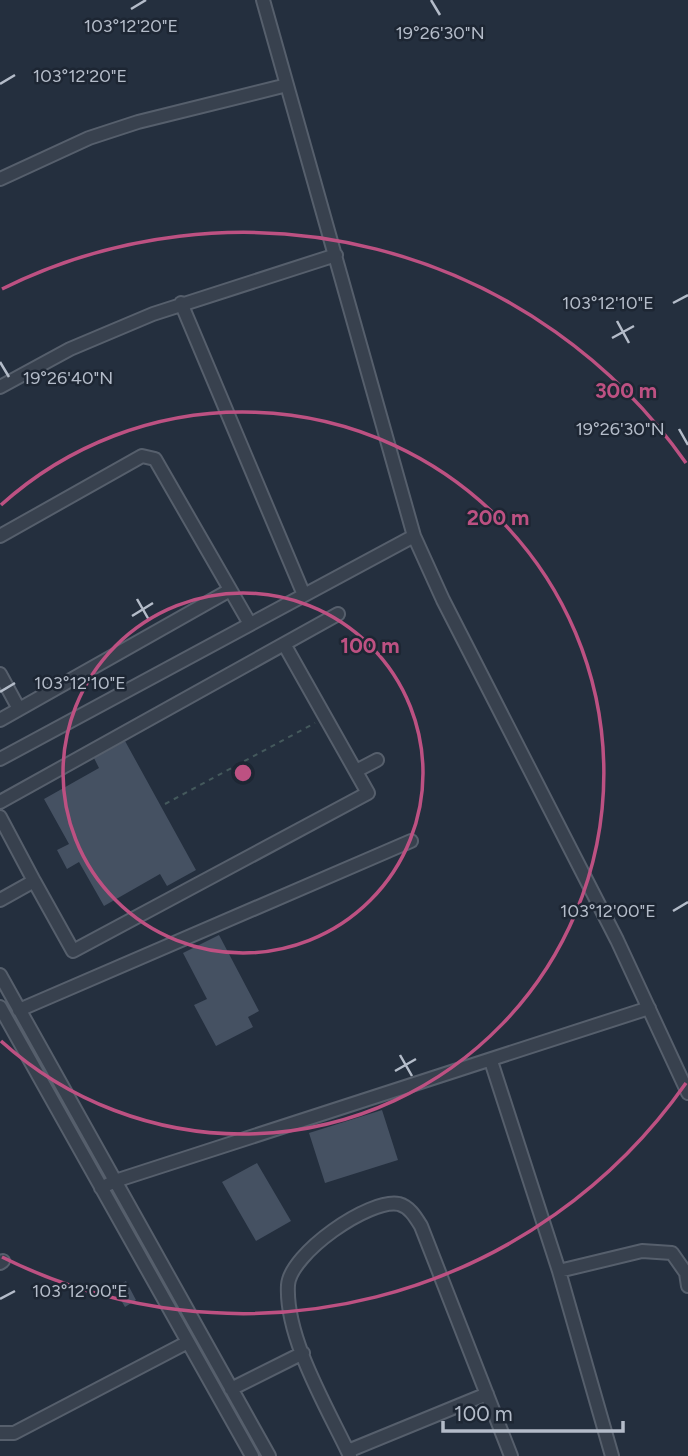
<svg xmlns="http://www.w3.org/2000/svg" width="688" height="1456" viewBox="0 0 688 1456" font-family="Figtree,sans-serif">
  <rect width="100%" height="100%" fill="#242f3e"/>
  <path fill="#455162" d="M125 741 196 870 167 886 160 874 104 906 79 862 67 869 57 850 69 844 44 799 99 768 94 758Z
    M219 935 259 1011 248 1017 253 1027 216 1046 194 1005 207 999 183 953Z
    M382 1110 398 1160 325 1183 309 1133Z
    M257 1163 291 1221 256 1241 222 1182Z
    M126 1281 136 1300 125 1307 114 1288Z"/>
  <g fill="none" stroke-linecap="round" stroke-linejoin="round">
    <defs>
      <path id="minor" d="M263 0 414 536 443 600 617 940 688 1093
        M0 179 89 138 138 122 287 85
        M181 303 304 595
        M0 387 70 349 153 314 336 255
        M0 536 142 456 155 459 250 624
        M0 674 19 709
        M0 720 230 590
        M0 759 414 536
        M356 771 377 760
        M0 802 338 614
        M0 817 34 881
        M0 900 34 881 73 951 368 793 284 644
        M0 975 269 1456
        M0 1007 252 1456
        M19 1010 411 841
        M491 1061 559 1271 612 1456
        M101 1188 115 1181 649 1008
        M0 1263 3 1261
        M559 1271 642 1251 672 1253 686 1273 688 1286
        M231 1389 303 1353
        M0 1433H14L188 1342
        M348 1451 487 1394
        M350 1456C328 1409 285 1338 288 1285 290 1254 369 1198 399 1204 410 1207 416 1218 421 1226L511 1456"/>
    </defs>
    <use href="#minor" stroke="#565f6c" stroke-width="16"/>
    <path stroke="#44595c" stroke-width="2" stroke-dasharray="5 5" stroke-linecap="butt" d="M165 804 315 723"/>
    <use href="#minor" stroke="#38414e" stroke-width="12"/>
  </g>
  <path fill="none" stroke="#b4bcc9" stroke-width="2.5" d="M431 0 440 15M131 9 146 0M0 84 15 75M673 303 688 295M617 321 629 343M612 338 634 326M0 362 9 377M679 429 688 445M137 599 149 620M132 616 153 603M0 692 15 683M673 911 688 902M400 1055 412 1076M395 1071 416 1059M0 1299 15 1291"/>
  <g fill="none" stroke="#bd5182" stroke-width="3.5">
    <circle cx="243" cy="773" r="180"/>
    <path d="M1 505A361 361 0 1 1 1 1041"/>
    <path d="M686 1083A541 541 0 0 1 2 1257M2 289A541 541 0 0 1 686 463"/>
  </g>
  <g font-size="18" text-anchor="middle" fill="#b4bcc9" stroke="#1d2633" stroke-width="5" stroke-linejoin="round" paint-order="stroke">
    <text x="131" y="32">103°12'20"E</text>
    <text x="440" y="39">19°26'30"N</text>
    <text x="80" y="82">103°12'20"E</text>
    <text x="608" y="309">103°12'10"E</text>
    <text x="68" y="384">19°26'40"N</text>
    <text x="620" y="435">19°26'30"N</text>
    <text x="80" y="689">103°12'10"E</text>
    <text x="608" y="917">103°12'00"E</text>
    <text x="80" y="1297">103°12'00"E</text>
  </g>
  <circle cx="243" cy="773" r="10" fill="#bd5182" stroke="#1d2633" stroke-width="3.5"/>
  <g font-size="21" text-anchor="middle" font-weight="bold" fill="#bd5182" stroke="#1d2633" stroke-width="5" stroke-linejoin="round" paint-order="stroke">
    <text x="626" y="398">300 m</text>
    <text x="498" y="525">200 m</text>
    <text x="370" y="653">100 m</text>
  </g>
  <path d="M443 1421v10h180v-10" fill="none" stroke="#b4bcc9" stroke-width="3.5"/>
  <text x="454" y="1421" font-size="21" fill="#b4bcc9" stroke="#1d2633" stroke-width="5" paint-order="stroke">100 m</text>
</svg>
